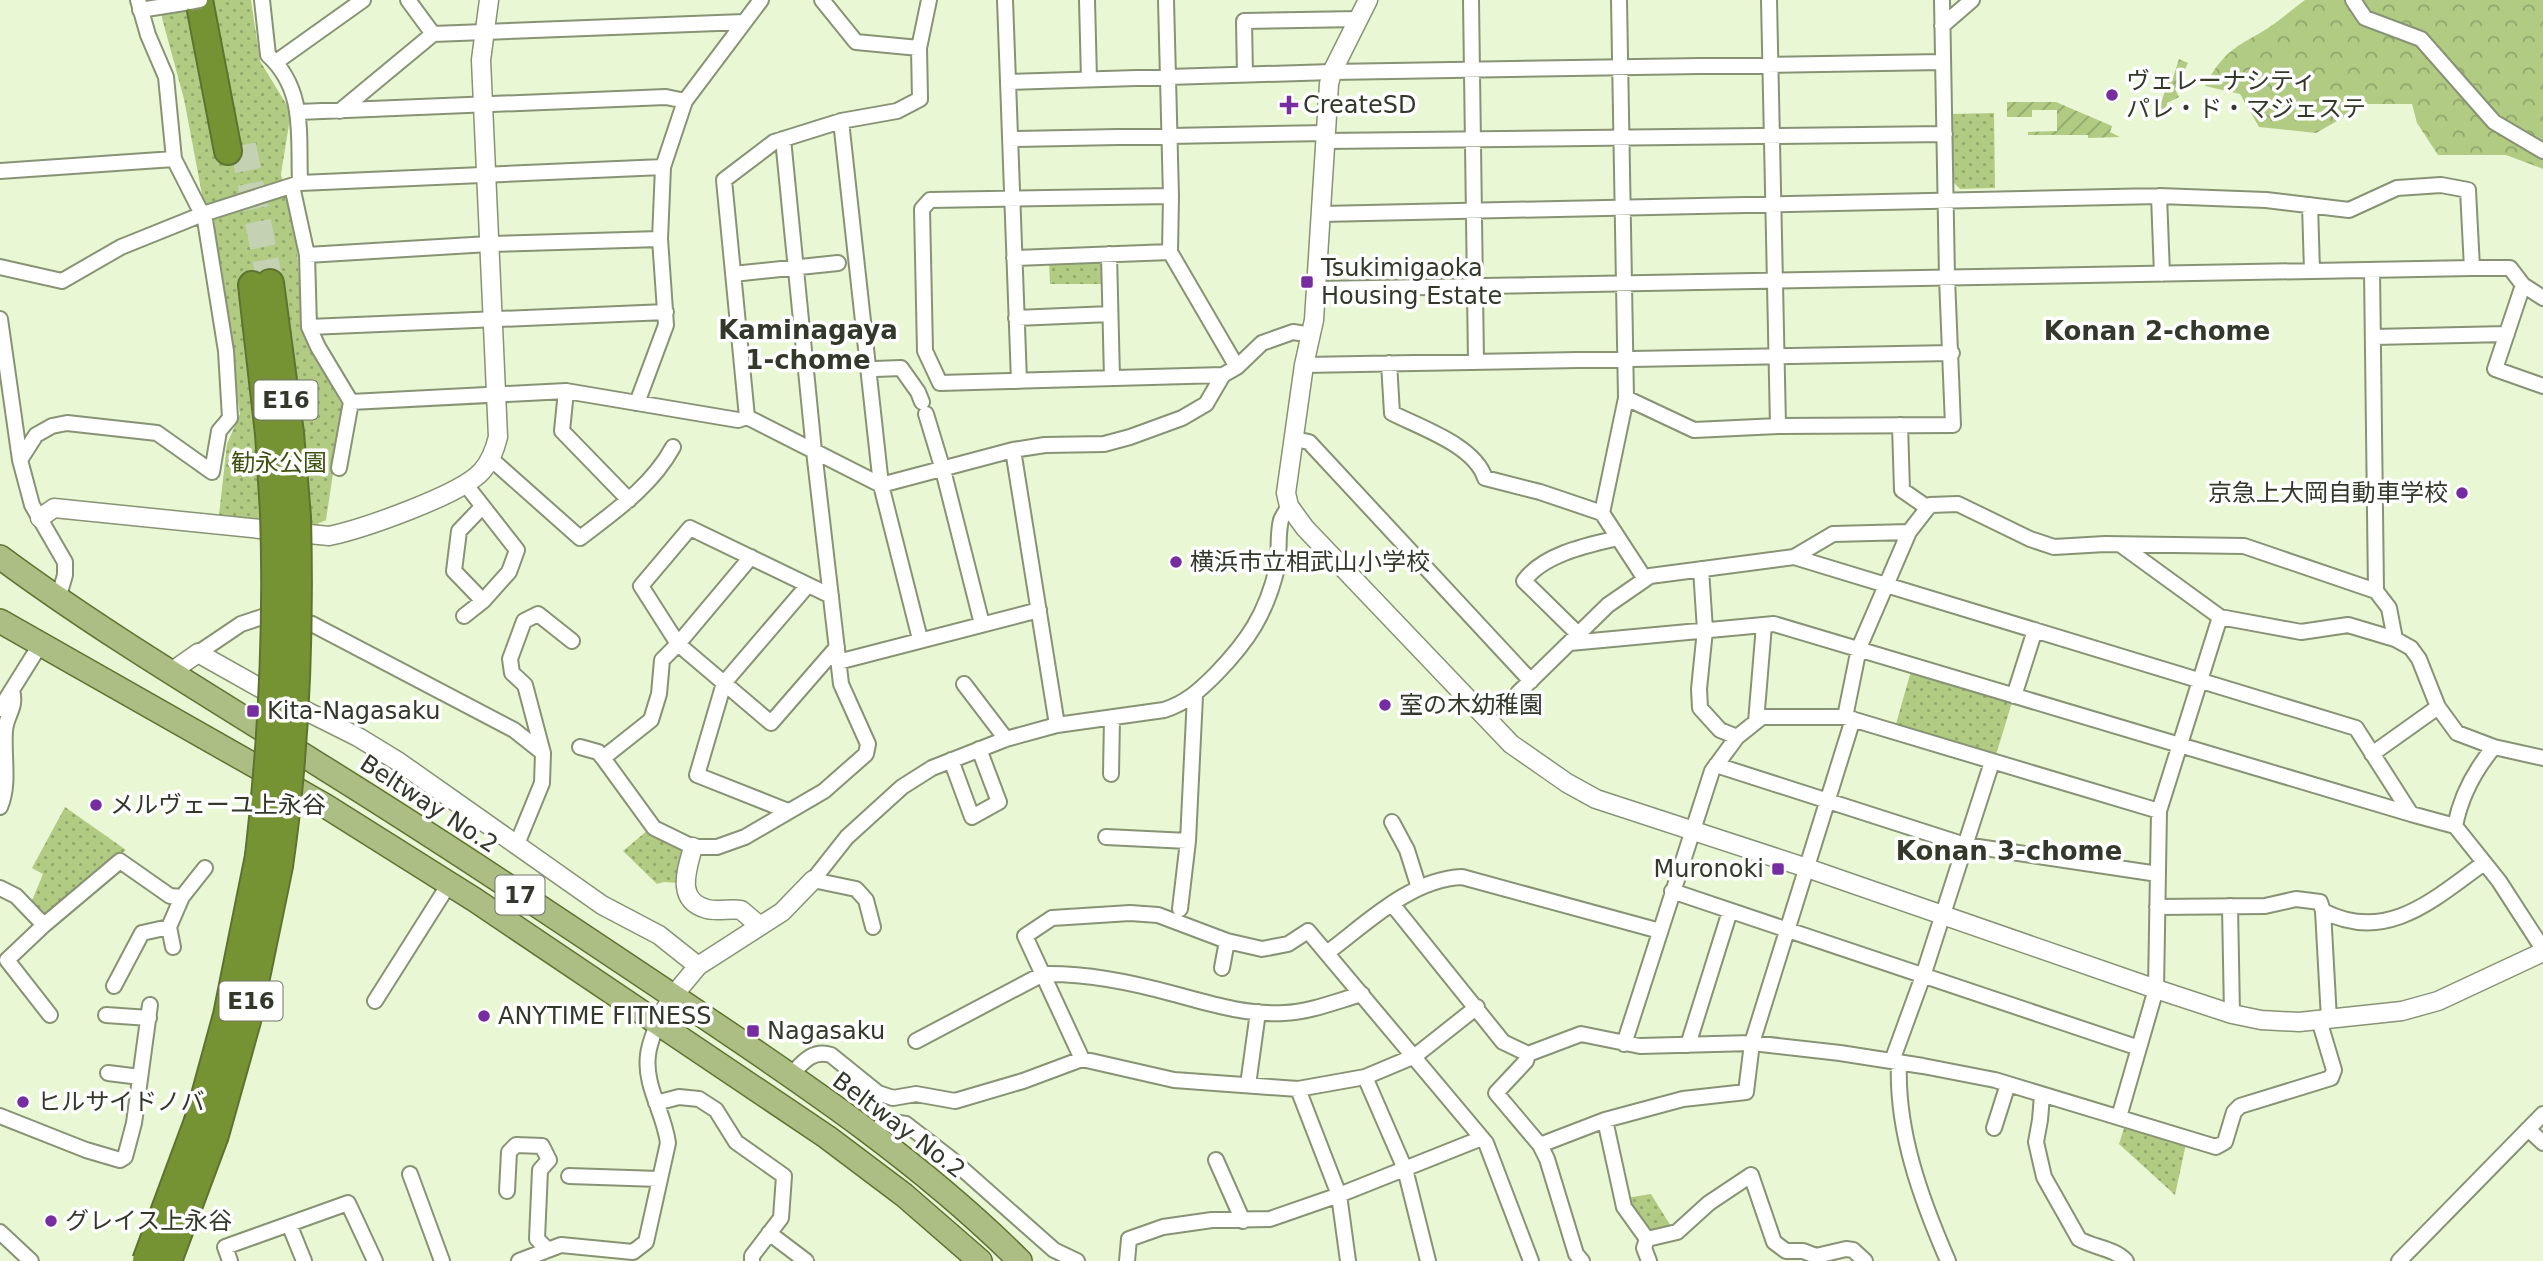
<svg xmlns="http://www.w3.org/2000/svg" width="2543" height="1261" viewBox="0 0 2543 1261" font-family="'DejaVu Sans','Noto Sans JP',sans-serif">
  <defs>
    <pattern id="grass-dots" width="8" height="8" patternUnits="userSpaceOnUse" patternTransform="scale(1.75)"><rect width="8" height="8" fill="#b1cb83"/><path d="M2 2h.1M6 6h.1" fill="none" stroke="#91a66b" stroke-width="1.8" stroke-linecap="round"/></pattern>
    <pattern id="forest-crowns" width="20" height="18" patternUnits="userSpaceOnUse" patternTransform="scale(1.75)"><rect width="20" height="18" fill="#b1cb83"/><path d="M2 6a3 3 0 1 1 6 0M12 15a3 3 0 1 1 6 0" fill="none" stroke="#91a66b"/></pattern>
    <pattern id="garden-furrows" width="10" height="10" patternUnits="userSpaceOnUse" patternTransform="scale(1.75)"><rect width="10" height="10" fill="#b1cb83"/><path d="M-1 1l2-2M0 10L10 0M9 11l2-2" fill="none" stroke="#91a66b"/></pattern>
  </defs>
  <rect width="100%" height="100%" fill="#eaf7d5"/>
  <path fill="url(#grass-dots)" d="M160 0H251L260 61 291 112 281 174 297 249 303 333 343 407 326 520 315 525 219 515 227 444 240 414 227 327 184 99 162 18Z
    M1994 113 1995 188 1960 189 1952 181 1950 114Z
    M1049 262H1099L1104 267V284H1050Z
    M1911 671 2013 699 1996 755 1896 724Z
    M65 807 126 850 53 915H43L31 903 43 874 32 868Z
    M648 830 685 850 679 883 664 882 657 884 623 851Z
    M2125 1125 2186 1144 2175 1195 2119 1144Z
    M1651 1194 1672 1228 1648 1235 1626 1198Z"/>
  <path fill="url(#forest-crowns)" d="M2305 0H2543V169L2506 155H2438L2417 123 2412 104H2367L2316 133 2259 127 2240 94 2205 86C2221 56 2231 49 2260 33 2276 24 2290 11 2305 0Z"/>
  <path fill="url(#garden-furrows)" d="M2179 59 2188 63 2175 89 2179 97 2167 103 2166 113H2160L2158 116 2153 114 2159 102 2161 103 2170 78H2173Z
    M2007 102H2056L2112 126 2110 132 2120 137 2088 138V135H2028V132L2057 131V110H2032V117H2007Z"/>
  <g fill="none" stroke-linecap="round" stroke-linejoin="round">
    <path stroke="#c5d1b3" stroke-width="26" stroke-dasharray="26 13" stroke-linecap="butt" d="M243 145 270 283"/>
    <defs>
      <path id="minor" d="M408 0 433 34
        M822 0 856 42 919 48
        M1005 0 1019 381
        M1087 0 1089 79
        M1166 0 1171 196 1170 252 1237 367
        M1471 0 1476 362
        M1619 0 1626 398 1602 513 1645 579
        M1769 0 1778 426
        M2353 0 2365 18 2421 39 2494 122 2543 151
        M140 10 190 2
        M1942 26 1972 0
        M276 62 363 0
        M1245 75 1244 21 1360 19
        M1008 82 1332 72 1942 62
        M340 111 433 34 744 22
        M298 112 666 97 685 101
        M841 121 881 485 920 639
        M1010 139 1326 133
        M1326 141 1945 134
        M0 171 174 159
        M300 183 663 167
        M292 186 307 255 309 327 318 347 351 402 339 468
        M1171 196 930 200 922 209 925 351 940 383 1223 375
        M2159 196 2162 274
        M2310 205 2312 271
        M1321 214 2159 196 2266 200 2349 210 2397 188 2441 185 2468 190 2472 268
        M1109 254 1112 378
        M307 255 489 244 660 239
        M1014 258 1170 252
        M0 267 62 281 121 247 203 214 300 183C298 135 306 90 268 55L262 0
        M2372 270 2376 591
        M733 274 838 263
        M2523 285 2495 369 2543 386
        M1317 289 2472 268H2510L2523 285 2543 298
        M1016 318 1110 314
        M0 319 20 460 32 505 65 562V575L58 599
        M309 327 666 312
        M2373 337 2507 334
        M1389 363 1392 413C1421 428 1474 445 1485 478L1540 492 1602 513
        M1304 365 1952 353
        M875 369 901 368 918 392 922 402
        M566 391 562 431 629 500
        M1626 398 1694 430 1778 426 1953 425 1947 278 1942 0
        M351 402 566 391 738 420 747 417 881 485 1013 450 1045 445 1104 444 1130 437 1182 418 1206 404 1223 375 1237 367 1262 343 1293 332 1312 335
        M637 403 666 325 660 239 663 167 685 101 761 0
        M926 414 943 470 982 624
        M747 417 724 180 774 142 841 121 897 111 920 99 919 48 929 0
        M1900 425 1902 490 1928 508
        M1294 439 1309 442 1531 681
        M1013 450 1057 725
        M491 459 580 538C614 512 652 486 673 447
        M20 460 36 435 52 426 67 423 157 433 212 472 219 431 230 418 226 351 205 220 174 159 166 77 148 35 138 0
        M466 485 517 550 509 572 483 601 454 571 459 531 482 507
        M2121 545 2220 617 2301 632 2348 625 2395 639
        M1794 557 1833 534 1909 532
        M1701 569 1705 630 1699 689 1700 708 1720 730 1737 737
        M831 596 690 528 641 586 678 644 771 723 837 647
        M464 616 483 601
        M1578 634 1524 581C1543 554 1588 545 1618 538
        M1570 643 1774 624 2411 814
        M198 653 241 624 262 617 312 624 514 730 543 753 542 783 517 844
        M838 662 1039 610
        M964 684 1006 739
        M1518 693 1608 605 1650 576 1794 557 2356 728 2411 814 2455 826 2499 881 2543 949
        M2014 696 2035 630
        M2438 707 2457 733 2494 747 2543 758
        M0 709 40 645
        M1845 717 1859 648 1909 532 1930 505 1958 504 2030 539 2054 547 2105 544 2244 546 2376 591 2389 608 2395 639 2411 648 2419 659 2438 707 2372 754
        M1756 722 1764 625
        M580 747 598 752 603 758 654 828 693 847H717L745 837 824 791 866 754 868 744 841 684 814 451 783 139
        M543 753 525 685 512 673 510 659 524 621 538 614 572 641
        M603 758 651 720 659 694 662 660 678 644 751 557
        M951 760 972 817 999 802 979 749
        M1716 765 1965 845 2158 874
        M1111 774 1112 718
        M0 807C10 785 3 755 5 731 6 714 17 709 12 690
        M788 811 697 775 724 683 808 585
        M1392 822 1407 850 1419 888
        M2455 826C2461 795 2474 771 2494 747
        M1106 837 1188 841
        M0 888 16 896 44 925 7 960 50 1015
        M1672 891 2139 1048
        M1392 904 1503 1042 1528 1054 1581 1034 1640 1046 1752 1043 1840 1053 1923 1066 1995 1080 2216 1147 2225 1142 2234 1112 2240 1106 2331 1078 2334 1070 2319 1020
        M2230 906 2232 1014
        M2157 907 2265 906 2296 899 2320 902 2323 911 2329 1019
        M1180 909 1188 841 1195 696
        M2323 911C2387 944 2434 899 2484 863
        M44 925 120 861 170 896 182 897 205 868
        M873 927 866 900 856 889 813 880 847 837 902 787 932 768 1006 739 1057 725 1164 710C1186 703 1199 691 1216 674 1248 641 1266 614 1277 568 1280 553 1277 535 1281 520 1283 515 1287 510 1289 506
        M173 947 169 927 182 897
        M1328 952C1367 923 1411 879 1462 877L1660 931
        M1222 968 1227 941
        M114 986 142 933 169 927
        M375 1001 449 884
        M106 1015 149 1018
        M916 1041 1043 974C1087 973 1131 982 1174 994 1211 1004 1246 1015 1284 1013 1310 1012 1337 1001 1362 994
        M1624 1044 1712 771 1737 737 1762 717H1845L2159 811
        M1688 1045 1730 911
        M1528 1054 1526 1061 1496 1093 1540 1145 1547 1159 1576 1254 1582 1261
        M1082 1059 1025 936 1052 918 1130 913 1158 915 1227 941 1262 949 1288 944 1308 931 1486 1143 1531 1261
        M1892 1061 1923 976 1992 762
        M1899 1062C1896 1131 1921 1199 1948 1261
        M108 1073 140 1077
        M790 1076C802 1063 812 1049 831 1055L878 1093 893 1098 916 1094 955 1101 1023 1081 1082 1059 1174 1080 1298 1089 1365 1077 1415 1056 1477 1007
        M1365 1077 1405 1169 1428 1261
        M1248 1085 1258 1012
        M1298 1089 1339 1195 1348 1261
        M2042 1095 2040 1120 2036 1142 2044 1177 2079 1239C2095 1248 2114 1248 2126 1261
        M656 1103 679 1097 699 1099 716 1110 736 1142 784 1176 781 1218 752 1256V1261
        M0 1116 86 1150 120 1160 125 1157 134 1123 150 1005
        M2119 1117 2156 989 2159 811 2220 617
        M1605 1120 1624 1207 1647 1239
        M1994 1128 2008 1084
        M2528 1129 2543 1143
        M872 1135 885 1121 906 1124 950 1158 1054 1250 1077 1261
        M1540 1145 1605 1120 1683 1099 1746 1092 1752 1043 1853 719
        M1216 1160 1243 1221
        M410 1174 442 1261
        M569 1176 659 1179
        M507 1191 509 1152 516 1145 542 1146 549 1160 540 1170 537 1239 548 1250
        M289 1224 304 1261
        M0 1232 31 1261
        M769 1233 806 1261
        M230 1261 225 1247 348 1203 375 1261
        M519 1261 561 1245 633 1252 646 1242 668 1143C664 1112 644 1086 648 1055 649 1044 654 1033 658 1022
        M1127 1261 1129 1239 1163 1227 1212 1220 1270 1219 1339 1195 1482 1138
        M1649 1261 1644 1248 1647 1239 1677 1232 1709 1203 1751 1175 1774 1242 1786 1251H1803L1816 1256 1846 1249 1853 1250 1865 1261
        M2399 1261 2543 1114"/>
      <path id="tertiary" d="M1368 0 1332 72 1329 84 1314 320 1304 365 1286 493 1289 506 1305 528 1511 744 1567 783 1596 799 1807 868 2156 989 2232 1014 2261 1020 2299 1022 2402 1011 2438 1001 2543 952
        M40 518 54 508 329 536C362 529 461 495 482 471 491 461 495 449 498 437L481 60 489 0
        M171 672 198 653 262 689 358 737 399 762 602 905 659 935 698 966
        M693 847C687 870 675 900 707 909 717 912 730 908 741 910L760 926
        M658 1022 673 996 698 966 782 912 813 880"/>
      <path id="primary" d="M0 557C104 634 215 699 324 768 451 847 576 931 700 1014 812 1089 925 1166 1020 1261
        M0 621 324 805 475 900 827 1137 904 1195 980 1261"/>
      <path id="motorway" d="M199 0 228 151
        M270 283 290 433 297 517
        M252 285 269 434 274 513
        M198 1121 227 1015 259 856
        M215 1135 247 1021 279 866"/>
    </defs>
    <use href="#minor" stroke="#879374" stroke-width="18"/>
    <use href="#tertiary" stroke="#879374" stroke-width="21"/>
    <use href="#primary" stroke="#5f7331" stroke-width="26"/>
    <use href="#motorway" stroke="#5f7331" stroke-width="30"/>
    <use href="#minor" stroke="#fff" stroke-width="14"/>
    <use href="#tertiary" stroke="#fff" stroke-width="18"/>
    <use href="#primary" stroke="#adbe85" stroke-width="23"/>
    <use href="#motorway" stroke="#769334" stroke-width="26"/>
    <defs>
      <path id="minor-bridge" d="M190 2 200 0"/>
      <path id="motorway-bridge" d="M259 856C272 742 278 628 274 513
        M279 866C296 750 300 633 297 517
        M146 1261 198 1121
        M168 1261 215 1135"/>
    </defs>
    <use href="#minor-bridge" stroke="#879374" stroke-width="18" stroke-linecap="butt"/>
    <use href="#motorway-bridge" stroke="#5f7331" stroke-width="30" stroke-linecap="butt"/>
    <use href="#minor-bridge" stroke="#fff" stroke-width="14"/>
    <use href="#motorway-bridge" stroke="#769334" stroke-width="26"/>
  </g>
  <g fill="#762da0" stroke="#fff" stroke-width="2.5">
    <circle cx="2112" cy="95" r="7"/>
    <path d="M1285.5 94.5h7v7h7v7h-7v7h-7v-7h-7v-7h7z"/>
    <rect x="1300" y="275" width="14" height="14" rx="3.5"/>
    <circle cx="2462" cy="493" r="7"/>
    <circle cx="1176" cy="562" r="7"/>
    <circle cx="1385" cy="705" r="7"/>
    <rect x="246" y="704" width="14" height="14" rx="3.5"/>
    <circle cx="96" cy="805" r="7"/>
    <rect x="1771" y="862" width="14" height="14" rx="3.5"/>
    <circle cx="484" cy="1016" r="7"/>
    <rect x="746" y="1024" width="14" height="14" rx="3.5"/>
    <circle cx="23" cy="1102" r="7"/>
    <circle cx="51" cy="1221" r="7"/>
  </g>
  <g text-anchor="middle" stroke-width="7" stroke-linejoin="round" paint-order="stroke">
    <g fill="#fff" stroke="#70746b" stroke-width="2">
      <rect x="254.5" y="380.5" width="63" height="39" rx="5"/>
      <rect x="495.5" y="875.5" width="49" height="39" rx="5"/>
      <rect x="219.5" y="981.5" width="63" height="39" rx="5"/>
    </g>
    <g font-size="23" font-weight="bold" fill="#33382b">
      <text x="286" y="408">E16</text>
      <text x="520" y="903">17</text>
      <text x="251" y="1009">E16</text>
    </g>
    <g font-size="24" fill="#33382b" stroke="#fff" text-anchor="start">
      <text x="2126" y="89">ヴェレーナシティ<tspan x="2126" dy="28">パレ・ド・マジェステ</tspan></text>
      <text x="1303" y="113">CreateSD</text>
      <text x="1321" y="276">Tsukimigaoka<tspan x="1321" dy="28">Housing Estate</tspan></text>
      <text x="2448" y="501" text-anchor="end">京急上大岡自動車学校</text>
      <text x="1190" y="570">横浜市立相武山小学校</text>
      <text x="1399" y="713">室の木幼稚園</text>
      <text x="267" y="719">Kita-Nagasaku</text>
      <text x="110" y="813">メルヴェーユ上永谷</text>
      <text x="1764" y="877" text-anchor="end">Muronoki</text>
      <text x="498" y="1024">ANYTIME FITNESS</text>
      <text x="767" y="1039">Nagasaku</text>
      <text x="37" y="1110">ヒルサイドノバ</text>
      <text x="65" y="1229">グレイス上永谷</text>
    </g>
    <g font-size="24" fill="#3e5110" stroke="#fff">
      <text x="279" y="471">勧永公園</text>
    </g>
    <g font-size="24" fill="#33382b" stroke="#fff">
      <text transform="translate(429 804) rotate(33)" y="8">Beltway No.2</text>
      <text transform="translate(899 1125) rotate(37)" y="8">Beltway No.2</text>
    </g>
    <g font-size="26" font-weight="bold" fill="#33382b" stroke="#fff">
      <text x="808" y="339">Kaminagaya<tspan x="808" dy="30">1-chome</tspan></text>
      <text x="2157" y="340">Konan 2-chome</text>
      <text x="2009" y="860">Konan 3-chome</text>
    </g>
  </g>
</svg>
